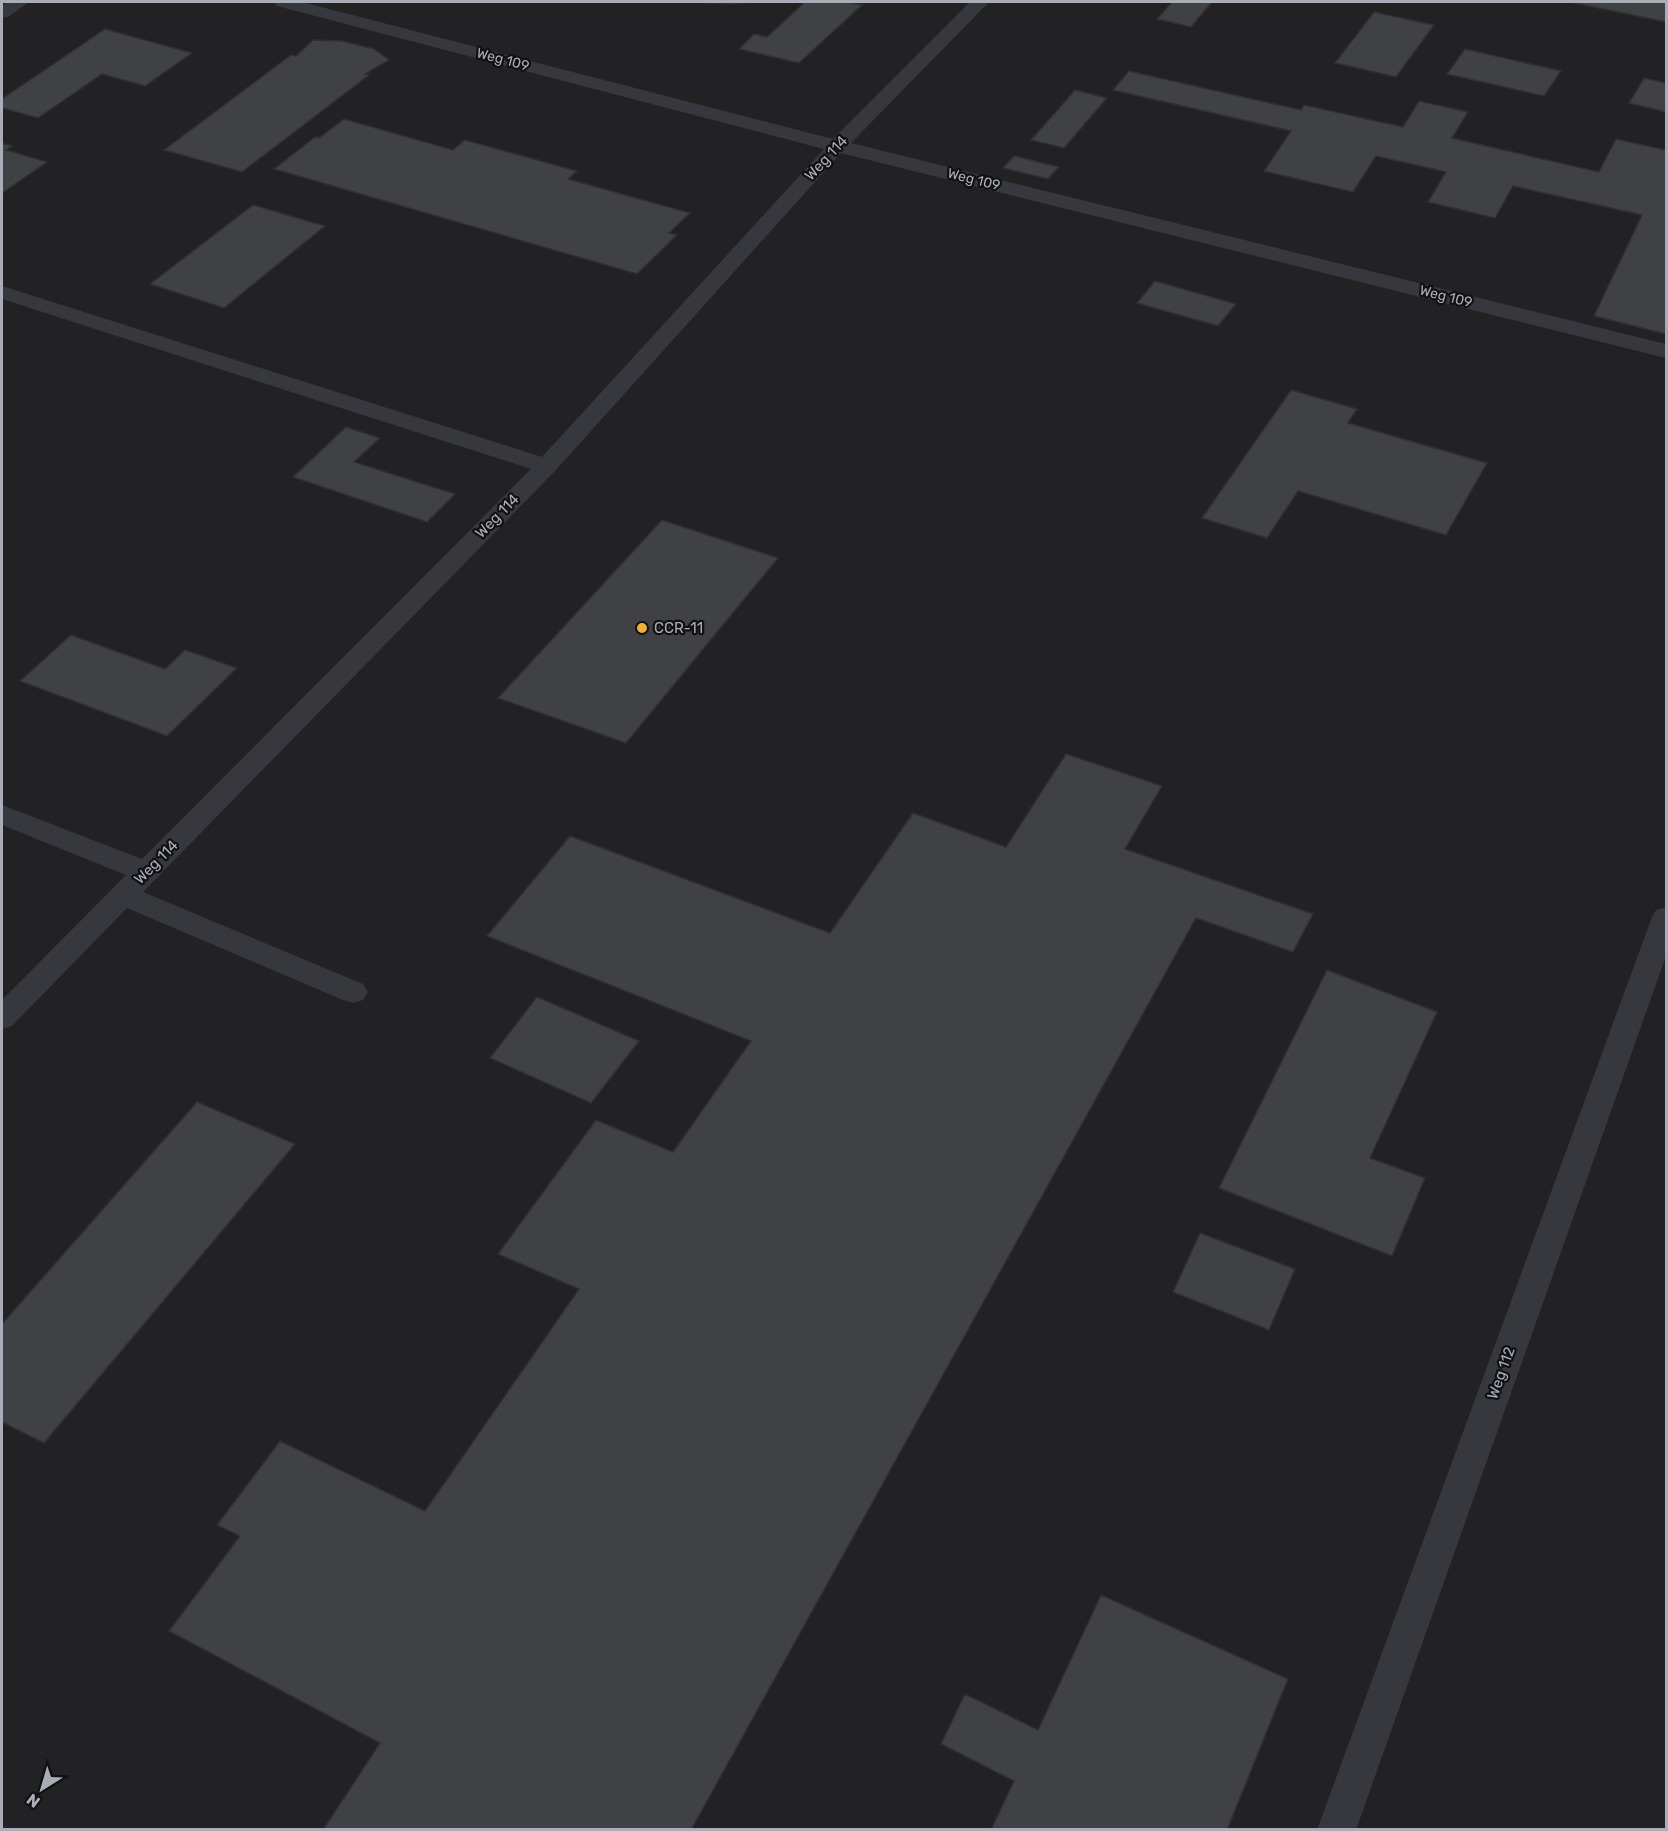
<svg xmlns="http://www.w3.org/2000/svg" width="1668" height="1831" viewBox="0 0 1668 1831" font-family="Rubik,sans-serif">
  <rect width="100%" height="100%" fill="#161618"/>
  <path fill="#222225" d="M2 2H1666V1829H2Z"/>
  <path fill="#404145" stroke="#303034" stroke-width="1.5" d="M695 2H754L729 4Z
    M805 2H847L862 5 799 63 739 49 754 34 767 37Z
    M1172 2H1212L1191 27 1157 19Z
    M1570 2H1666V22Z
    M1374 12 1434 25 1396 77 1335 63Z
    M105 29 192 53 145 86 102 74 38 118 2 108V99Z
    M313 40 342 41 374 49 389 60 365 74 369 75 242 172 164 150 291 55 296 56Z
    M1465 49 1561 71 1544 96 1447 74Z
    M1129 71 1301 110 1304 105 1403 127 1419 101 1468 112 1452 138 1599 172 1616 139 1666 150V334L1594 316 1642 215 1513 186 1495 218 1428 202 1446 172 1376 156 1353 192 1264 171 1291 131 1113 90Z
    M1644 78 1666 83V112L1629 103Z
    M1075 90 1107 98 1064 148 1031 140Z
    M344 119 453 150 465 140 577 171 568 179 690 213 669 233 677 235 637 274 274 169 315 137 319 138Z
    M2 143 12 146 6 150 47 162 2 193Z
    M1014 156 1059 167 1048 179 1003 168Z
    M253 205 325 226 224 308 150 284Z
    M1155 281 1236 304 1218 326 1137 303Z
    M1291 390 1357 409 1348 423 1487 463 1446 535 1298 491 1267 538 1202 518Z
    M346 427 380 438 354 462 455 494 427 522 293 477Z
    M662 520 778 558 626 743 498 698Z
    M71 635 165 669 185 650 237 668 167 736 20 681Z
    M1066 754 1162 786 1125 849 1313 914 1293 952 1196 918 691 1830H323L380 1743 169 1631 240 1536 217 1525 280 1441 425 1511 579 1289 498 1254 596 1120 673 1152 751 1041 487 936 570 836 830 933 913 813 1006 847Z
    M1327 970 1437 1012 1370 1158 1425 1178 1392 1256 1219 1188Z
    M537 997 639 1041 591 1103 490 1058Z
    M197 1102 295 1144 44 1443 2 1422V1324Z
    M1200 1233 1295 1269 1269 1330 1173 1292Z
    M1101 1595 1288 1679 1227 1830H991L1014 1781 941 1744 965 1694 1038 1730Z"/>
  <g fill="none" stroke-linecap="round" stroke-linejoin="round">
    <path fill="#37383d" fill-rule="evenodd" d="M8 2H29L8 17 2 18V5Z
      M274 2H302L833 139 970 2H989L851 143 1666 344V358L841 153 555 471 143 892 363 984 368 992 363 1000 353 1003 343 1000 127 908 12 1026 2 1029V1000L126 875 2 825V805L142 859 531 469 2 299V286L542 457 824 149 277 6Z
      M1666 907V956L1356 1830H1317L1652 917 1656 910Z"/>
  </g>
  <circle fill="#f2b134" stroke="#111113" stroke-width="2" cx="642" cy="628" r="6"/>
  <g text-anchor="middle" stroke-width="4.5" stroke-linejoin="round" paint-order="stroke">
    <g font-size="14" fill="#a8adb8" stroke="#111113">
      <text transform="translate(503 59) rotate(15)" y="5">Weg 109</text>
      <text transform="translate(974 179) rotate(14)" y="5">Weg 109</text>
      <text transform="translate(1446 296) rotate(14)" y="5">Weg 109</text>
    </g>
    <g font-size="15" fill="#a8adb8" stroke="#111113">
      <text transform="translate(826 158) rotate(-47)" y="5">Weg 114</text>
      <text transform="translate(497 516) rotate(-45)" y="5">Weg 114</text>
      <text transform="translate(156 862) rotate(-45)" y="5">Weg 114</text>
      <text transform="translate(1501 1373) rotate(-70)" y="5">Weg 112</text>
    </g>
    <g font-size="15" fill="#a8adb8" stroke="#111113" text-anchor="start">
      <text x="654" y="633">CCR-11</text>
    </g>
  </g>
  <rect width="1668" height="1831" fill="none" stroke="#a8adb8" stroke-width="6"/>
  <g transform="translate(42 1789) rotate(217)" stroke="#111113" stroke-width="4.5" paint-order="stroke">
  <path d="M0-4.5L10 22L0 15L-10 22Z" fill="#a8adb8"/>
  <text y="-9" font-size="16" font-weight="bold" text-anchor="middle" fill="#a8adb8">N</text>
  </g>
</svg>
